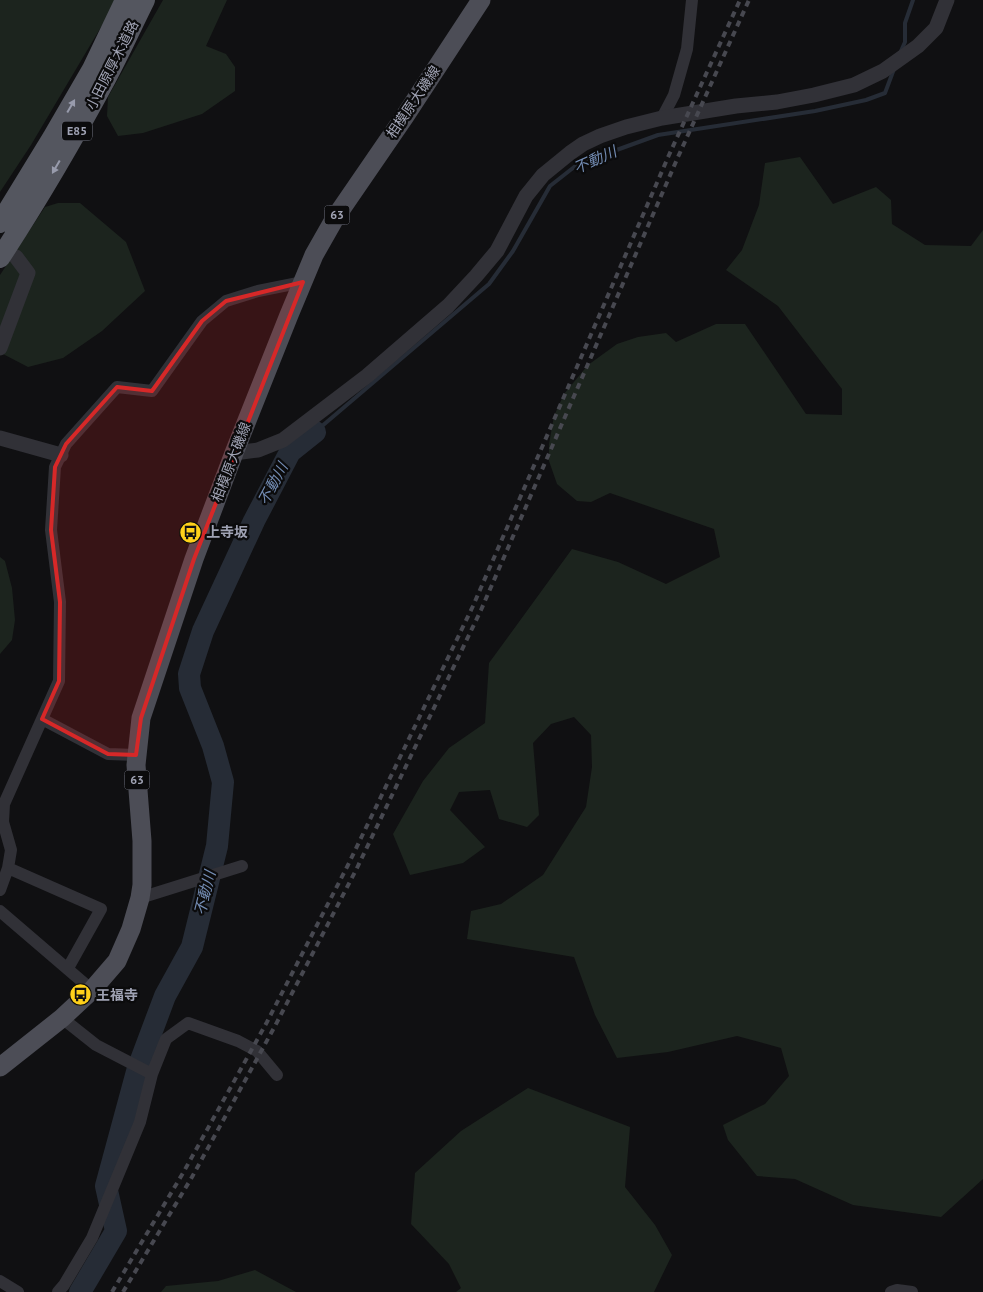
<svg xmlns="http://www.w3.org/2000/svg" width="983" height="1292" viewBox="0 0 983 1292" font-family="'PT Sans','Noto Sans JP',sans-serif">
  <rect width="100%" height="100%" fill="#101012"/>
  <path fill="#1c241e" d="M0 0H117L31 145 0 192Z
    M163 0H227L206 46 226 54 235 67V91L202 114 143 133 118 136 107 116 108 97Z
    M800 157 833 204 876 187 891 200 892 224 925 245 971 246 983 230V1179L941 1217 853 1205 795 1179 757 1176 728 1140 723 1125 765 1104 789 1076 781 1048 737 1036 668 1052 617 1058 595 1015 574 957 467 939 471 911 501 904 543 875 586 807 592 767 591 735 574 717 551 724 533 743 539 815 527 827 499 819 490 790 459 792 450 810 485 847 463 863 410 875 393 834 423 781 449 748 485 723 489 663 572 549 618 562 666 584 720 557 714 529 610 493 591 502 577 501 557 484 549 461V444L554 416 564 394 588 365 617 344 638 337 666 333 676 342 716 324H745L806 414 842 415V389L778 306 726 270 742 250 759 205 765 163Z
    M58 203H80L126 242 145 291 102 331 63 358 28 367 3 354 0 350V275L45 207Z
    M0 557 5 561 12 588 15 620 12 640 0 654Z
    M528 1088 630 1127 625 1187 655 1225 672 1255 654 1292H456L461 1288 449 1264 411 1224 415 1173 461 1131Z
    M255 1270 296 1292H161L166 1286 218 1281Z"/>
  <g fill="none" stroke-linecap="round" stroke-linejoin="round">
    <path stroke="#262c36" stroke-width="4" d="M901 51 905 42V23L913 0
      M315 432 489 284 513 251 550 186 578 164 658 135 815 111 866 100 885 93 894 69"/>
    <path stroke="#262c36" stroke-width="22" d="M80 1292 116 1231 106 1186 138 1068 165 996 192 947 217 846 223 782 213 746 190 688 189 674 203 631 254 521 290 452 315 432"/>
    <path stroke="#313137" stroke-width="12" d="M662 118 674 95 687 49 692 0
      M42 719 108 754 136 755
      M8 868 101 909 68 968
      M0 890 8 868 11 850 3 822 4 804 59 681 60 602 51 530 55 467 66 444 117 387 152 391 202 321 226 301 258 291 303 282
      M140 898 242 866
      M0 911 92 990
      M62 1018 96 1045 152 1074
      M0 1281 18 1292
      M58 1292 64 1285 92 1238 140 1122 152 1074 166 1039 188 1023 238 1041 257 1051 277 1075
      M891 1292 897 1290 912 1292"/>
    <path stroke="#313137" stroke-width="15" d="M0 348 28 273 16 257
      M0 438 61 455
      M234 453 258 450 283 440 367 376 448 306 476 276 497 251 526 196 543 175 570 153 583 144 600 136 626 127 662 118 736 106 777 102 814 95 854 85 883 71 918 46 936 28 947 0"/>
    <path stroke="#4c4d56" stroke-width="19" d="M0 1067 62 1018 92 990 117 961 131 929 140 898 142 885V841L136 765 141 718 194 559 234 453 289 315 314 255 335 218 405 116 481 0"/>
    <path stroke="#54565f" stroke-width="20" d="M0 223 52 138 92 69 125 0
      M0 258C38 200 73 140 106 79 120 53 132 26 145 0"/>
    <path stroke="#474850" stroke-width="4" stroke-dasharray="6 5" stroke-linecap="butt" d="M112 1292 183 1173 267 1022 348 865 473 606 669 155 740 0
      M123 1292 192 1177 275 1026 357 868 481 610 678 157 749 0"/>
  </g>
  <defs><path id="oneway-solid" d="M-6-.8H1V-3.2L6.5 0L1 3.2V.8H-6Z" transform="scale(1.25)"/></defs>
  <g fill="#989bac">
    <use href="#oneway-solid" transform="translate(71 106) rotate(-60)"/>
    <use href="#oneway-solid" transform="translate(56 167) rotate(120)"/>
  </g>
  <path fill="#d62828" fill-opacity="0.2" stroke="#d62828" stroke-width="4" stroke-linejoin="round" d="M303 282 194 559 141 718 136 755 108 754 42 719 59 681 60 602 51 530 55 467 66 444 117 387 152 391 202 321 226 301Z"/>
  <defs>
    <symbol id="bus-disc" viewBox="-11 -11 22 22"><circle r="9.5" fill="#ffd11a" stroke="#0b0b0c"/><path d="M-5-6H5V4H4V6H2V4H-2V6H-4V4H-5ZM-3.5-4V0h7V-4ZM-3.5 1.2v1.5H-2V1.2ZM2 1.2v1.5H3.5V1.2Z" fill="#111"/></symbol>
  </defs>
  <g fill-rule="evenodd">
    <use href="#bus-disc" x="178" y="520" width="25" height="25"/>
    <use href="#bus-disc" x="68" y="982" width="25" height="25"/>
  </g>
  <g text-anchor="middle" stroke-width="4.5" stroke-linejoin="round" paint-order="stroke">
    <g fill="#0b0b0c" stroke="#737582" stroke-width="1">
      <rect x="62" y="121.5" width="30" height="19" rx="4"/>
      <rect x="324.5" y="205.5" width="25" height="19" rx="4"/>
      <rect x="124.5" y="770.5" width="25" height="19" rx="4"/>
    </g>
    <g font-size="12" font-weight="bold" fill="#a0a3b4">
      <text x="77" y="135">E85</text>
      <text x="337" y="219">63</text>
      <text x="137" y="784">63</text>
    </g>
    <g font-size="14" fill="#a0a3b4" stroke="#0b0b0c">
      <text transform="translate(112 65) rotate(-63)" y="5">小田原厚木道路</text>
      <text transform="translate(413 102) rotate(-56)" y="5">相模原大磯線</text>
      <text transform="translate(231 462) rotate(-69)" y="5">相模原大磯線</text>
    </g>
    <g font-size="14" font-weight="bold" fill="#a0a3b4" stroke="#0b0b0c" text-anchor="start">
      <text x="206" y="537">上寺坂</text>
      <text x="96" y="1000">王福寺</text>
    </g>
    <g font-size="15" font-style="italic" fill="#738cb3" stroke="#0b0b0c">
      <text transform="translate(595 160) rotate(-24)" y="5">不動川</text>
      <text transform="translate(273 484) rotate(-62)" y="5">不動川</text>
      <text transform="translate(205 893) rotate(-76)" y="5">不動川</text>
    </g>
  </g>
</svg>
